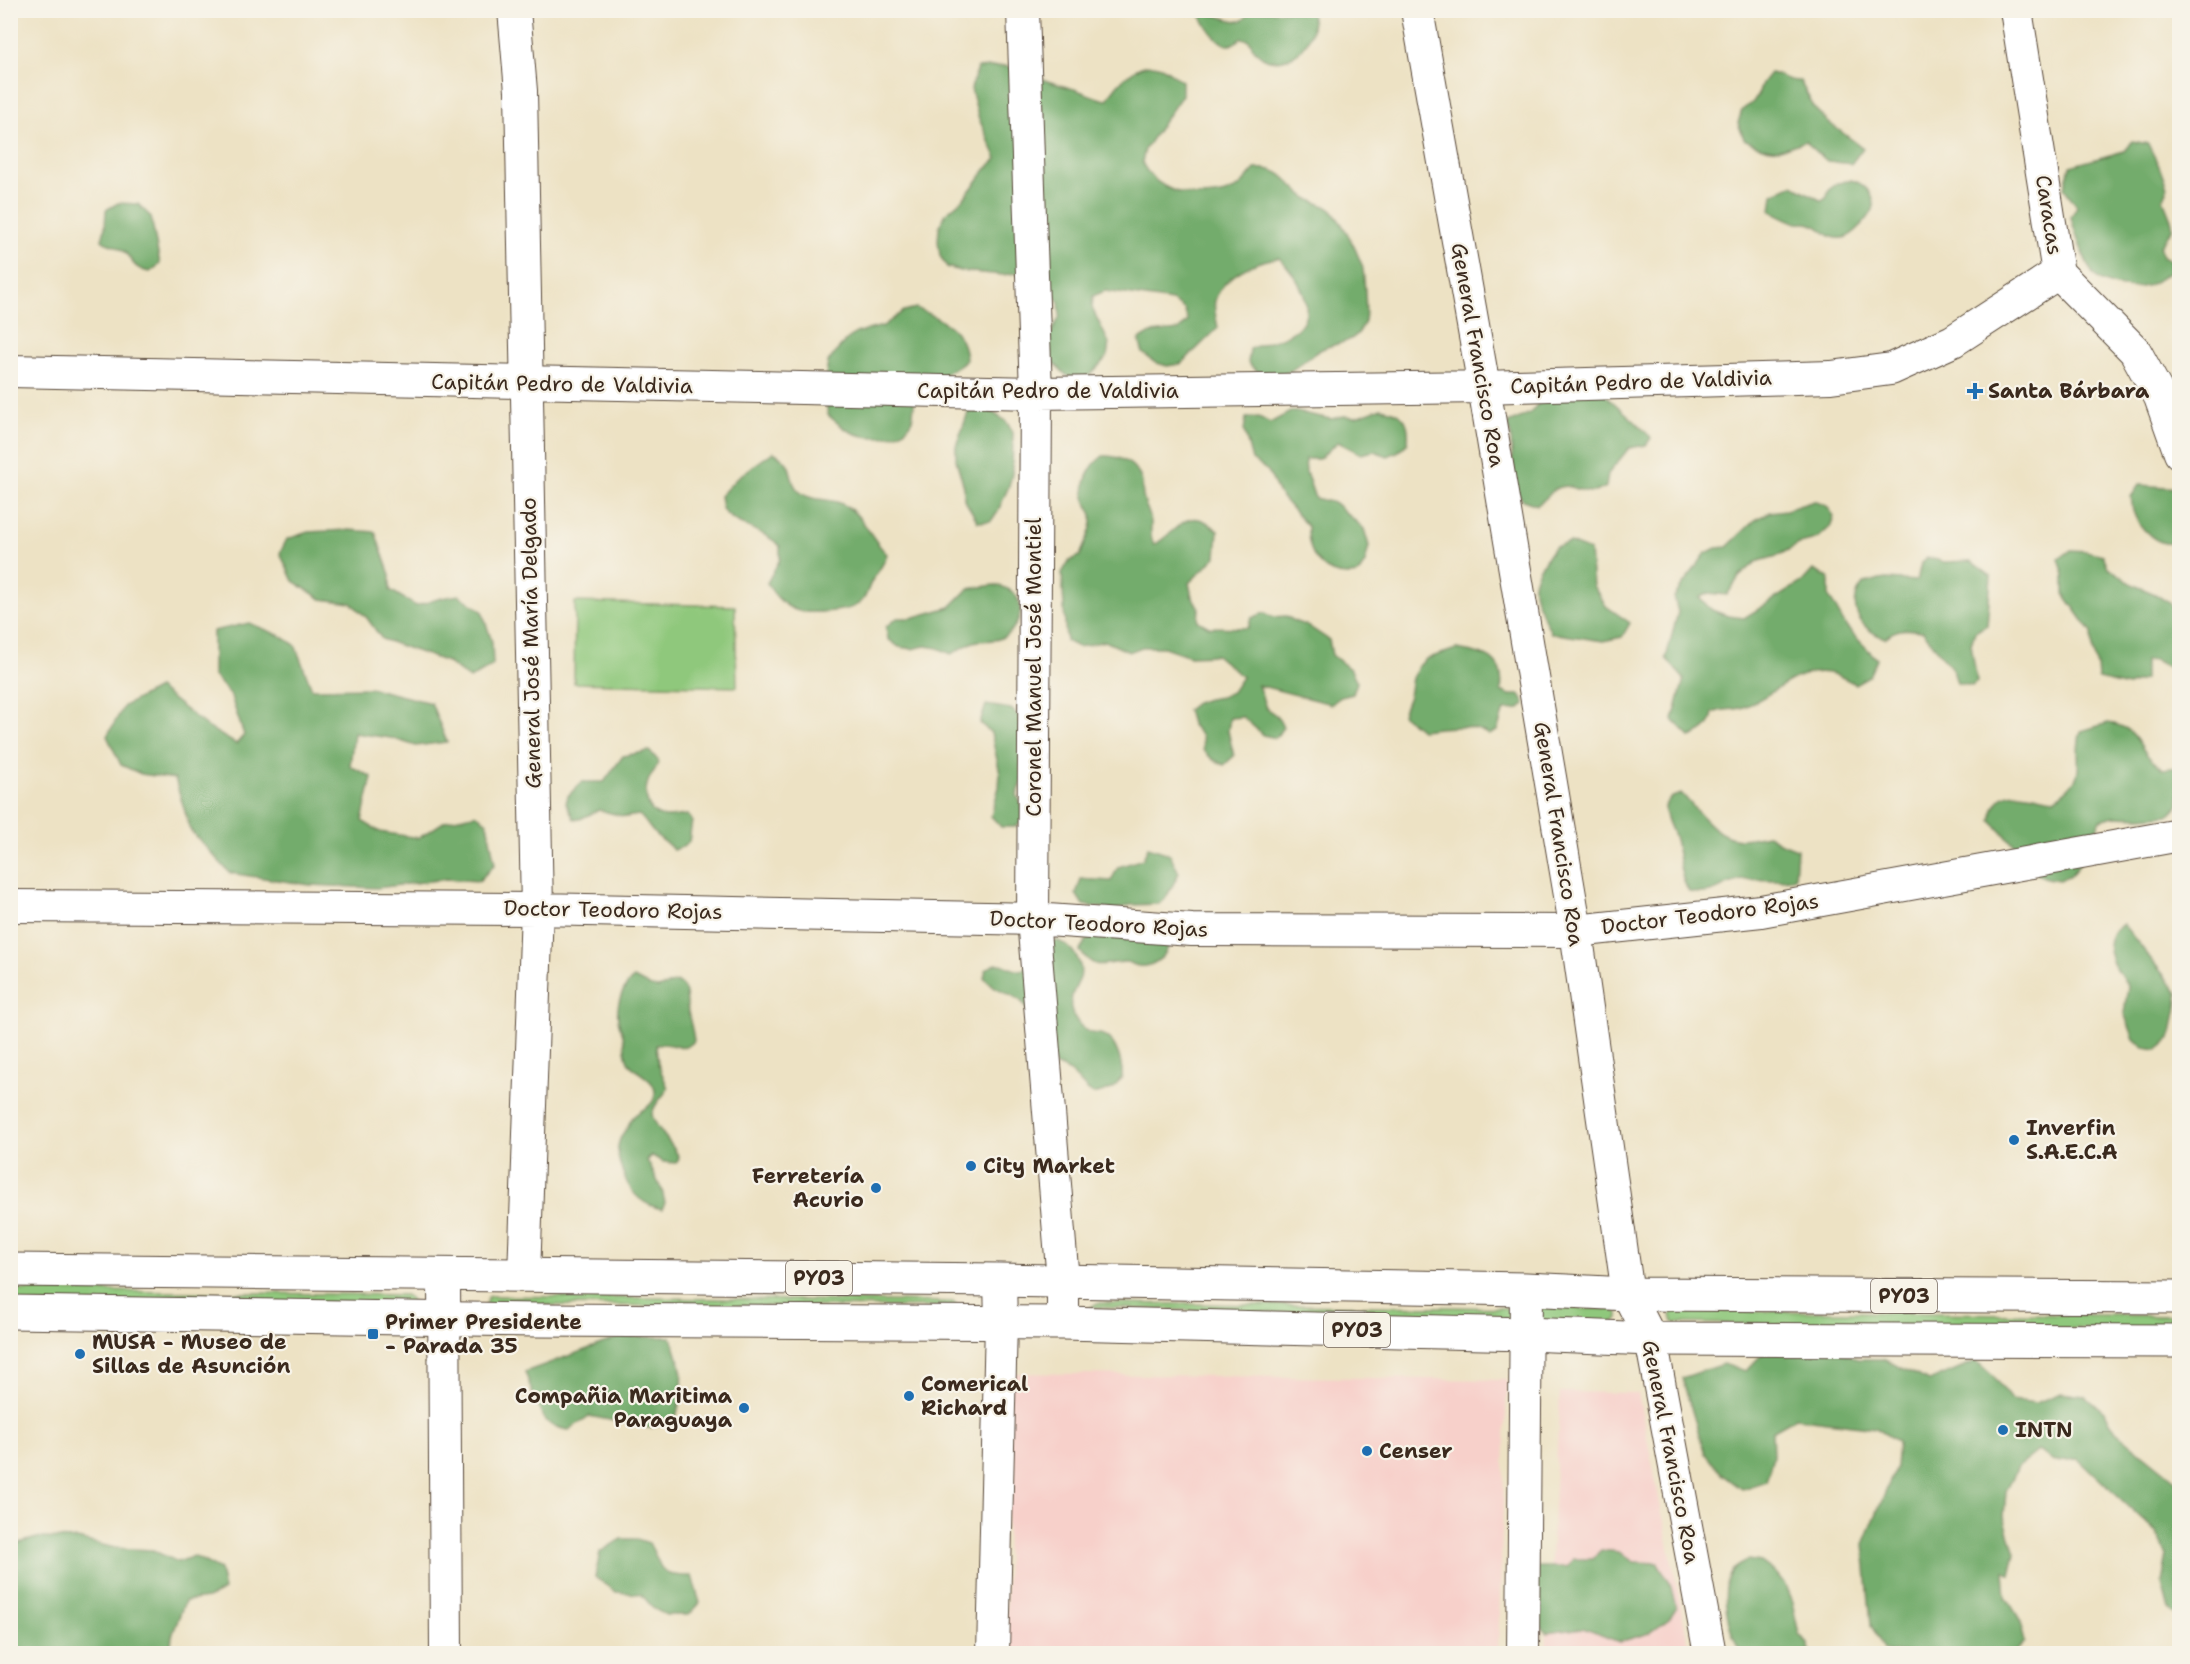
<svg xmlns="http://www.w3.org/2000/svg" width="2190" height="1664" viewBox="0 0 2190 1664" font-family="'Shantell Sans',sans-serif">
<rect width="100%" height="100%" fill="#f7f3e8"/>
<filter id="ink" filterUnits="userSpaceOnUse"><feTurbulence type="fractalNoise" baseFrequency=".0167" numOctaves="2"/><feDisplacementMap in="SourceGraphic" scale="12" xChannelSelector="R" yChannelSelector="G"/><feConvolveMatrix kernelMatrix="1 2 1 2 8 2 1 2 1" color-interpolation-filters="sRGB"/></filter>
<filter id="wash" filterUnits="userSpaceOnUse"><feTurbulence type="fractalNoise" baseFrequency=".008" numOctaves="4" result="noise"/><feDisplacementMap in="SourceGraphic" scale="24" xChannelSelector="R" yChannelSelector="G"/><feGaussianBlur stdDeviation="1.35" result="paint"/><feColorMatrix in="noise" values="0 0 0 0 0 0 0 0 0 0 0 0 0 0 0 0 0 1.4 0 .05"/><feComposite in="paint" operator="in"/></filter>
<g filter="url(#wash)">
<rect width="100%" height="100%" fill="#ede2c4"/>
<path fill="#f7d0ca" d="M 1008,1373 L 1507,1380 L 1498,1653 L 1006,1654 Z
M 1560,1392 L 1638,1393 L 1690,1653 L 1546,1654 Z"/>
<path fill="#8fc87c" stroke="#65794d" stroke-width="1.5" d="M 575,602 L 735,606 L 737,687 L 574,683 Z
M 11,1290 L 406,1295 L 412,1301 L 412,1303 L 11,1304 Z
M 491,1296 L 953,1302 L 958,1307 L 485,1305 L 488,1297 Z
M 1097,1303 L 1613,1309 L 1618,1313 L 1618,1318 L 1613,1323 L 1091,1307 Z
M 1675,1310 L 2179,1316 L 2180,1330 L 1676,1323 L 1673,1322 L 1671,1315 Z"/>
<path fill="#73ac6c" stroke="#576b45" stroke-width="1.5" d="M 1198,11 C 1208,10 1236,26 1244,19 C 1247,17 1248,13 1250,11 L 1310,11 C 1325,48 1268,85 1249,40 L 1242,38 C 1239,40 1234,44 1230,45 C 1218,47 1202,20 1198,11 Z
M 1006,66 C 1027,74 1048,82 1070,88 C 1083,91 1094,98 1107,100 C 1116,84 1139,58 1161,67 C 1168,70 1175,77 1182,81 L 1182,95 L 1145,149 L 1142,162 C 1155,194 1205,204 1235,189 C 1243,185 1249,175 1255,169 C 1287,167 1286,186 1309,199 C 1317,204 1326,204 1333,212 C 1345,227 1355,247 1362,265 C 1364,271 1367,313 1365,320 C 1365,323 1361,329 1359,332 C 1350,344 1335,343 1322,349 C 1295,363 1278,395 1248,363 L 1250,349 C 1265,342 1286,339 1298,328 C 1319,308 1295,273 1279,258 C 1256,260 1222,276 1215,301 C 1213,308 1217,321 1218,328 L 1181,364 L 1167,366 L 1154,362 L 1143,353 L 1139,340 L 1151,333 L 1179,330 L 1188,321 L 1184,309 L 1172,301 L 1105,291 L 1093,296 L 1092,308 L 1109,343 L 1107,357 L 1090,375 L 1078,380 L 1066,375 L 1045,354 L 1047,341 L 1060,316 L 1059,302 L 1051,292 L 1016,273 L 1003,275 L 960,271 L 947,267 L 940,256 L 938,241 L 939,228 L 945,214 L 964,198 L 988,167 L 997,159 L 979,119 L 971,89 L 977,68 Z
M 1770,73 C 1782,75 1788,82 1800,81 L 1815,109 L 1828,122 L 1863,148 L 1851,164 L 1827,161 L 1805,141 C 1776,152 1772,153 1744,139 L 1738,123 L 1742,110 L 1753,102 L 1759,93 L 1762,83 Z
M 2132,141 L 2148,144 L 2159,166 L 2167,188 L 2163,199 L 2172,222 L 2172,230 L 2159,246 L 2163,256 L 2171,261 L 2170,272 C 2163,276 2154,284 2146,286 C 2131,290 2104,287 2093,274 C 2086,264 2074,230 2071,217 L 2077,206 L 2064,188 L 2070,166 L 2124,151 Z
M 1851,180 C 1862,182 1875,194 1874,206 C 1873,215 1853,237 1843,238 C 1826,240 1824,227 1811,224 C 1806,222 1801,224 1797,223 C 1788,220 1779,215 1771,211 L 1773,194 L 1793,185 L 1822,201 L 1827,197 C 1829,184 1839,183 1851,180 Z
M 118,203 L 138,204 L 151,217 L 160,264 L 150,272 C 129,269 133,255 119,248 C 113,244 107,245 102,240 L 105,227 L 106,210 Z
M 916,308 C 941,319 965,329 966,360 C 950,374 930,377 917,395 C 912,402 915,414 911,422 C 903,441 866,439 851,432 C 843,428 835,421 828,415 L 824,389 L 828,362 L 845,341 L 856,333 L 883,326 L 904,311 Z
M 1599,389 C 1616,406 1636,420 1651,438 L 1646,445 L 1629,448 L 1608,474 L 1606,487 C 1602,489 1597,492 1593,492 C 1579,493 1568,481 1555,489 C 1549,494 1544,501 1537,505 L 1523,500 L 1514,489 L 1511,436 L 1508,423 C 1527,415 1537,413 1544,392 Z
M 984,407 L 1006,421 L 1013,433 L 1012,474 L 1009,486 L 998,511 L 991,521 L 978,522 L 964,499 L 964,487 L 956,460 L 956,446 L 969,410 Z
M 1381,408 C 1404,412 1410,420 1408,443 L 1399,451 L 1388,456 L 1374,451 L 1361,454 L 1338,442 L 1319,459 L 1305,459 L 1306,472 L 1315,498 L 1335,503 L 1364,529 L 1369,546 L 1365,563 L 1358,574 C 1326,580 1307,558 1308,527 L 1279,494 L 1268,471 L 1252,460 L 1244,430 L 1246,418 L 1259,417 L 1270,423 L 1292,411 L 1331,419 L 1344,416 L 1356,417 Z
M 773,452 C 799,465 785,479 800,492 C 813,503 831,497 844,505 C 863,515 872,540 887,554 C 884,565 879,570 873,579 C 868,586 868,596 860,603 C 852,609 843,610 834,611 C 801,615 785,613 767,583 L 780,559 L 780,546 C 765,530 734,526 723,510 C 721,507 721,500 720,496 L 738,477 Z
M 1103,456 C 1120,455 1137,464 1142,482 C 1143,486 1142,491 1143,496 C 1144,505 1151,514 1151,523 C 1151,532 1150,536 1154,545 C 1179,531 1188,502 1218,531 L 1216,557 L 1189,583 L 1192,597 L 1199,608 L 1198,621 L 1209,627 L 1248,628 L 1251,618 L 1264,613 L 1273,617 L 1286,616 L 1296,622 L 1308,626 L 1329,640 L 1332,655 L 1351,670 L 1357,682 L 1353,694 L 1341,697 L 1331,704 L 1258,685 L 1266,708 L 1277,716 L 1283,727 L 1276,738 L 1263,735 L 1243,717 L 1230,718 L 1228,731 L 1234,756 L 1224,765 L 1212,759 L 1203,750 L 1202,736 L 1191,724 L 1187,710 L 1196,703 L 1208,699 L 1221,697 L 1232,692 L 1242,677 L 1216,655 L 1190,656 L 1164,647 L 1142,647 L 1129,652 L 1105,641 L 1078,647 L 1066,641 L 1062,573 L 1069,561 L 1080,556 C 1084,544 1094,528 1092,515 C 1091,511 1087,507 1086,502 C 1081,484 1088,467 1103,456 Z
M 2139,485 L 2179,488 L 2179,540 C 2161,552 2138,528 2133,511 C 2132,507 2132,501 2131,497 Z
M 1814,501 L 1827,506 L 1834,516 L 1830,527 L 1818,538 L 1801,543 L 1777,556 L 1756,562 L 1739,577 L 1727,595 L 1708,593 L 1699,598 L 1712,610 L 1728,616 L 1744,618 L 1802,582 L 1813,570 L 1829,578 L 1829,596 L 1847,628 L 1877,659 L 1869,676 L 1855,684 C 1848,680 1841,676 1833,674 C 1799,664 1774,696 1744,707 C 1734,711 1723,708 1713,713 C 1711,727 1703,732 1690,737 L 1673,720 L 1684,679 L 1666,658 L 1678,612 L 1674,597 L 1706,553 L 1716,548 L 1727,547 L 1755,520 L 1770,512 L 1786,510 Z
M 348,530 L 375,532 L 390,575 L 390,590 L 416,606 L 441,598 L 459,595 L 482,611 L 492,642 L 493,665 L 470,679 L 447,662 L 382,639 L 367,618 L 351,603 L 321,599 L 293,581 L 280,553 L 287,539 L 308,532 Z
M 1570,543 L 1590,551 L 1593,586 L 1606,606 L 1630,623 L 1622,637 L 1603,641 L 1551,633 C 1531,588 1524,589 1554,547 Z
M 2071,550 L 2086,551 L 2103,555 L 2108,567 L 2134,585 L 2155,594 L 2169,603 L 2179,618 L 2179,673 L 2155,660 L 2144,661 L 2144,679 L 2128,686 L 2098,679 L 2097,666 L 2093,652 L 2092,633 L 2064,594 L 2064,575 L 2059,559 Z
M 1927,557 L 1944,562 L 1971,561 L 1991,576 L 1987,625 L 1975,632 L 1971,644 L 1977,682 L 1972,686 L 1957,683 L 1953,670 L 1923,631 C 1907,629 1897,627 1885,638 C 1860,630 1845,605 1864,583 L 1886,579 L 1917,581 L 1921,563 Z
M 994,585 C 1005,587 1015,590 1019,602 C 1024,616 1013,634 999,639 C 990,642 979,639 971,643 C 964,646 959,651 951,654 L 938,648 L 925,646 L 912,649 L 899,647 L 888,639 L 886,627 L 897,618 L 911,618 L 950,607 L 968,589 Z
M 249,623 L 281,636 L 295,645 L 312,689 L 371,688 L 431,703 L 447,742 L 416,746 L 391,738 L 354,733 L 350,766 L 372,777 L 362,821 L 380,832 L 419,838 L 445,821 L 477,814 L 487,823 L 495,864 L 479,881 L 445,879 L 377,888 L 310,885 L 230,873 L 191,831 L 175,779 L 141,774 L 121,765 L 107,736 L 124,706 L 158,688 L 209,728 L 236,744 L 244,735 L 230,694 L 213,675 L 213,631 Z
M 1456,649 C 1483,654 1506,656 1501,691 L 1510,695 L 1520,695 L 1525,704 L 1520,709 L 1504,710 L 1497,731 L 1489,735 C 1470,722 1443,728 1421,730 L 1402,714 L 1409,696 L 1412,678 L 1418,667 L 1426,659 Z
M 986,705 L 1011,709 L 1021,718 L 1027,771 L 1017,795 L 1022,806 L 1024,819 L 1015,827 L 1001,827 L 991,816 L 999,787 L 1000,773 L 991,733 L 980,723 Z
M 2108,723 C 2130,726 2134,734 2145,752 C 2149,759 2157,764 2163,769 L 2179,767 L 2179,805 L 2169,815 L 2141,817 L 2114,816 L 2101,820 L 2078,866 L 2071,875 L 2059,880 L 2046,878 L 2033,872 L 2019,849 L 1991,821 C 1997,780 2026,795 2054,799 C 2093,774 2071,764 2081,731 Z
M 649,751 L 658,760 C 658,768 654,770 650,777 C 642,793 646,817 668,817 C 675,817 681,815 688,815 L 692,821 L 689,842 L 685,846 L 673,850 C 668,843 663,841 657,836 C 651,831 646,821 639,815 L 626,817 L 599,810 L 580,819 L 574,819 L 566,803 L 568,796 L 582,782 L 604,782 L 623,756 Z
M 1682,794 C 1698,811 1715,838 1740,839 C 1749,839 1759,836 1768,835 L 1779,842 L 1797,849 L 1795,878 C 1776,883 1757,877 1738,881 C 1715,887 1717,896 1689,892 C 1678,873 1680,856 1674,836 C 1671,827 1665,818 1665,808 C 1666,798 1674,796 1682,794 Z
M 1148,847 L 1170,854 L 1179,873 C 1172,885 1170,895 1159,904 L 1130,905 L 1116,910 L 1083,905 L 1076,894 L 1081,879 L 1111,881 L 1118,867 L 1143,859 Z
M 2123,924 L 2178,993 C 2178,1002 2177,1008 2175,1017 C 2171,1036 2175,1037 2157,1050 L 2144,1048 L 2134,1039 L 2124,1013 L 2128,986 C 2118,972 2102,953 2112,934 C 2114,930 2120,927 2123,924 Z
M 1167,933 C 1167,937 1169,943 1168,947 C 1165,958 1151,968 1139,966 C 1134,966 1131,962 1126,962 C 1103,962 1097,973 1080,951 L 1086,940 L 1106,934 Z
M 1058,941 C 1071,945 1084,962 1080,978 C 1076,988 1069,996 1071,1008 C 1073,1018 1082,1030 1091,1033 C 1096,1034 1101,1033 1105,1036 C 1117,1042 1123,1065 1122,1077 L 1114,1088 C 1109,1090 1101,1094 1095,1094 C 1084,1093 1075,1068 1055,1066 L 1023,1003 C 1013,992 993,991 984,977 L 986,970 C 1003,956 1005,970 1022,971 L 1050,942 Z
M 634,978 L 651,987 L 658,988 L 677,982 C 690,990 685,999 688,1012 C 690,1022 693,1030 694,1041 C 682,1055 670,1040 656,1045 L 658,1064 L 668,1088 C 663,1098 654,1102 652,1115 C 657,1132 673,1142 679,1158 L 676,1163 L 663,1162 L 651,1155 L 647,1160 L 662,1190 L 665,1203 L 662,1209 C 643,1205 632,1195 625,1178 C 617,1159 613,1144 627,1128 C 629,1124 631,1119 634,1116 C 642,1109 655,1106 655,1093 C 655,1078 636,1074 629,1063 C 624,1055 625,1044 623,1036 C 622,1030 618,1024 618,1018 C 616,1005 623,985 634,978 Z
M 620,1337 L 671,1337 C 685,1375 686,1382 675,1421 L 650,1428 L 589,1416 L 569,1430 C 563,1429 555,1427 550,1424 C 540,1418 530,1385 525,1372 Z
M 1834,1348 L 1857,1359 L 1883,1359 L 1929,1381 L 1976,1361 L 1996,1379 L 2011,1400 L 2036,1403 L 2061,1393 L 2085,1396 L 2104,1412 L 2117,1433 L 2179,1483 L 2179,1619 L 2169,1610 L 2162,1583 L 2167,1556 L 2156,1532 L 2078,1459 L 2055,1461 L 2038,1451 L 2018,1467 L 2006,1491 L 2004,1517 L 2015,1553 L 2010,1575 L 2004,1571 L 2006,1597 L 2019,1618 L 2025,1642 L 2014,1653 L 1890,1653 L 1884,1650 L 1871,1625 L 1864,1544 L 1896,1467 L 1898,1442 L 1876,1428 L 1795,1418 L 1772,1431 L 1773,1456 L 1766,1481 L 1742,1489 L 1722,1474 L 1705,1454 L 1682,1378 L 1723,1364 L 1746,1371 L 1763,1353 Z
M 37,1538 L 77,1539 L 115,1548 L 152,1550 L 178,1562 L 194,1556 L 220,1570 L 224,1590 L 208,1598 L 185,1601 L 172,1636 L 170,1653 L 11,1653 L 11,1545 Z
M 621,1539 L 637,1539 L 649,1543 C 665,1571 656,1576 692,1576 L 700,1603 L 689,1615 L 666,1615 L 654,1609 L 641,1594 L 616,1592 L 595,1577 L 600,1552 Z
M 1601,1550 L 1619,1552 L 1634,1562 L 1658,1563 L 1670,1583 L 1676,1608 L 1669,1619 L 1650,1633 L 1619,1642 L 1583,1628 L 1547,1633 L 1529,1614 L 1537,1567 L 1567,1567 L 1573,1559 L 1592,1559 Z
M 1748,1560 L 1761,1562 L 1776,1573 L 1784,1583 L 1792,1602 L 1799,1634 L 1808,1644 L 1811,1653 L 1741,1653 C 1729,1634 1718,1592 1732,1571 C 1736,1565 1742,1563 1748,1560 Z"/>
</g>
<g filter="url(#ink)">
<g fill="none" stroke-linecap="round" stroke-linejoin="round">
<defs>
<path id="minor" d="M 514,10 L 521,91 L 537,909 L 524,1275
M 1023,10 L 1036,393 L 1033,919 L 1063,1281 L 1063,1323
M 1417,10 L 1484,387 L 1576,931 L 1628,1294 L 1651,1339 L 1710,1654
M 2016,10 L 2058,273 L 2135,351 L 2160,397 L 2180,453
M 10,371 L 1036,393 L 1484,387 L 1831,377 L 1891,369 L 1953,341 L 2058,273
M 10,906 L 537,909 L 1033,919 L 1192,930 L 1576,931 L 1761,911 L 2180,835
M 444,1276 L 446,1654
M 993,1654 L 1001,1322 L 1000,1280
M 1523,1654 L 1526,1289"/>
<path id="highway" d="M 10,1270 L 1000,1280 L 1526,1289 L 1628,1294 L 2180,1297
M 10,1312 L 538,1320 L 1063,1323 L 1526,1334 L 1651,1339 L 2180,1341"/>
</defs>
<use href="#minor" stroke="#564637" stroke-width="34"/>
<use href="#highway" stroke="#564637" stroke-width="35"/>
<use href="#minor" stroke="#fff" stroke-width="32"/>
<use href="#highway" stroke="#fff" stroke-width="33"/>
</g>
</g>
<g fill="#1f6fb2" stroke="#f7f3e8" stroke-width="2">
<path d="M1972 382h6v6h6v6h-6v6h-6v-6h-6v-6h6z"/>
<circle cx="2014" cy="1140" r="6"/>
<circle cx="971" cy="1166" r="6"/>
<circle cx="876" cy="1188" r="6"/>
<rect x="367" y="1328" width="12" height="12" rx="3"/>
<circle cx="80" cy="1354" r="6"/>
<circle cx="909" cy="1396" r="6"/>
<circle cx="744" cy="1408" r="6"/>
<circle cx="2003" cy="1430" r="6"/>
<circle cx="1367" cy="1451" r="6"/>
</g>
<g text-anchor="middle" dominant-baseline="central" stroke-width="4.5" stroke-linejoin="round" paint-order="stroke">
<g fill="#f7f3e8" stroke="#73665b" stroke-width="1.5">
<rect x="786" y="1261" width="66" height="34" rx="4.5"/>
<rect x="1871" y="1279" width="66" height="34" rx="4.5"/>
<rect x="1324" y="1313" width="66" height="34" rx="4.5"/>
</g>
<g font-size="20" font-weight="bold" fill="#3b2a1e">
<text x="819" y="1278">PY03</text>
<text x="1904" y="1296">PY03</text>
<text x="1357" y="1330">PY03</text>
</g>
<g font-size="21" fill="#3b2a1e" stroke="#f7f3e8">
<text transform="translate(2049 215) rotate(81)">Caracas</text>
<text transform="translate(1478 355) rotate(80)">General Francisco Roa</text>
<text transform="translate(1641 382) rotate(-2)">Capitán Pedro de Valdivia</text>
<text transform="translate(562 384) rotate(1)">Capitán Pedro de Valdivia</text>
<text x="1048" y="391">Capitán Pedro de Valdivia</text>
<text transform="translate(531 643) rotate(-91)">General José María Delgado</text>
<text transform="translate(1034 667) rotate(-90)">Coronel Manuel José Montiel</text>
<text transform="translate(1559 834) rotate(81)">General Francisco Roa</text>
<text transform="translate(613 910) rotate(1)">Doctor Teodoro Rojas</text>
<text transform="translate(1710 914) rotate(-7)">Doctor Teodoro Rojas</text>
<text transform="translate(1099 924) rotate(3)">Doctor Teodoro Rojas</text>
<text transform="translate(1671 1452) rotate(79)">General Francisco Roa</text>
</g>
<g font-size="21" font-weight="bold" fill="#3b2a1e" stroke="#f7f3e8" text-anchor="start">
<text x="1988" y="391">Santa Bárbara</text>
<text x="2026" y="1128">Inverfin<tspan x="2026" dy="24">S.A.E.C.A</tspan></text>
<text x="983" y="1166">City Market</text>
<text x="864" y="1176" text-anchor="end">Ferretería<tspan x="864" dy="24">Acurio</tspan></text>
<text x="385" y="1322">Primer Presidente<tspan x="385" dy="24">- Parada 35</tspan></text>
<text x="92" y="1342">MUSA - Museo de<tspan x="92" dy="24">Sillas de Asunción</tspan></text>
<text x="921" y="1384">Comerical<tspan x="921" dy="24">Richard</tspan></text>
<text x="732" y="1396" text-anchor="end">Compañia Maritima<tspan x="732" dy="24">Paraguaya</tspan></text>
<text x="2015" y="1430">INTN</text>
<text x="1379" y="1451">Censer</text>
</g>
</g>
<rect width="2190" height="1664" fill="none" stroke="#f7f3e8" stroke-width="36"/>
</svg>
